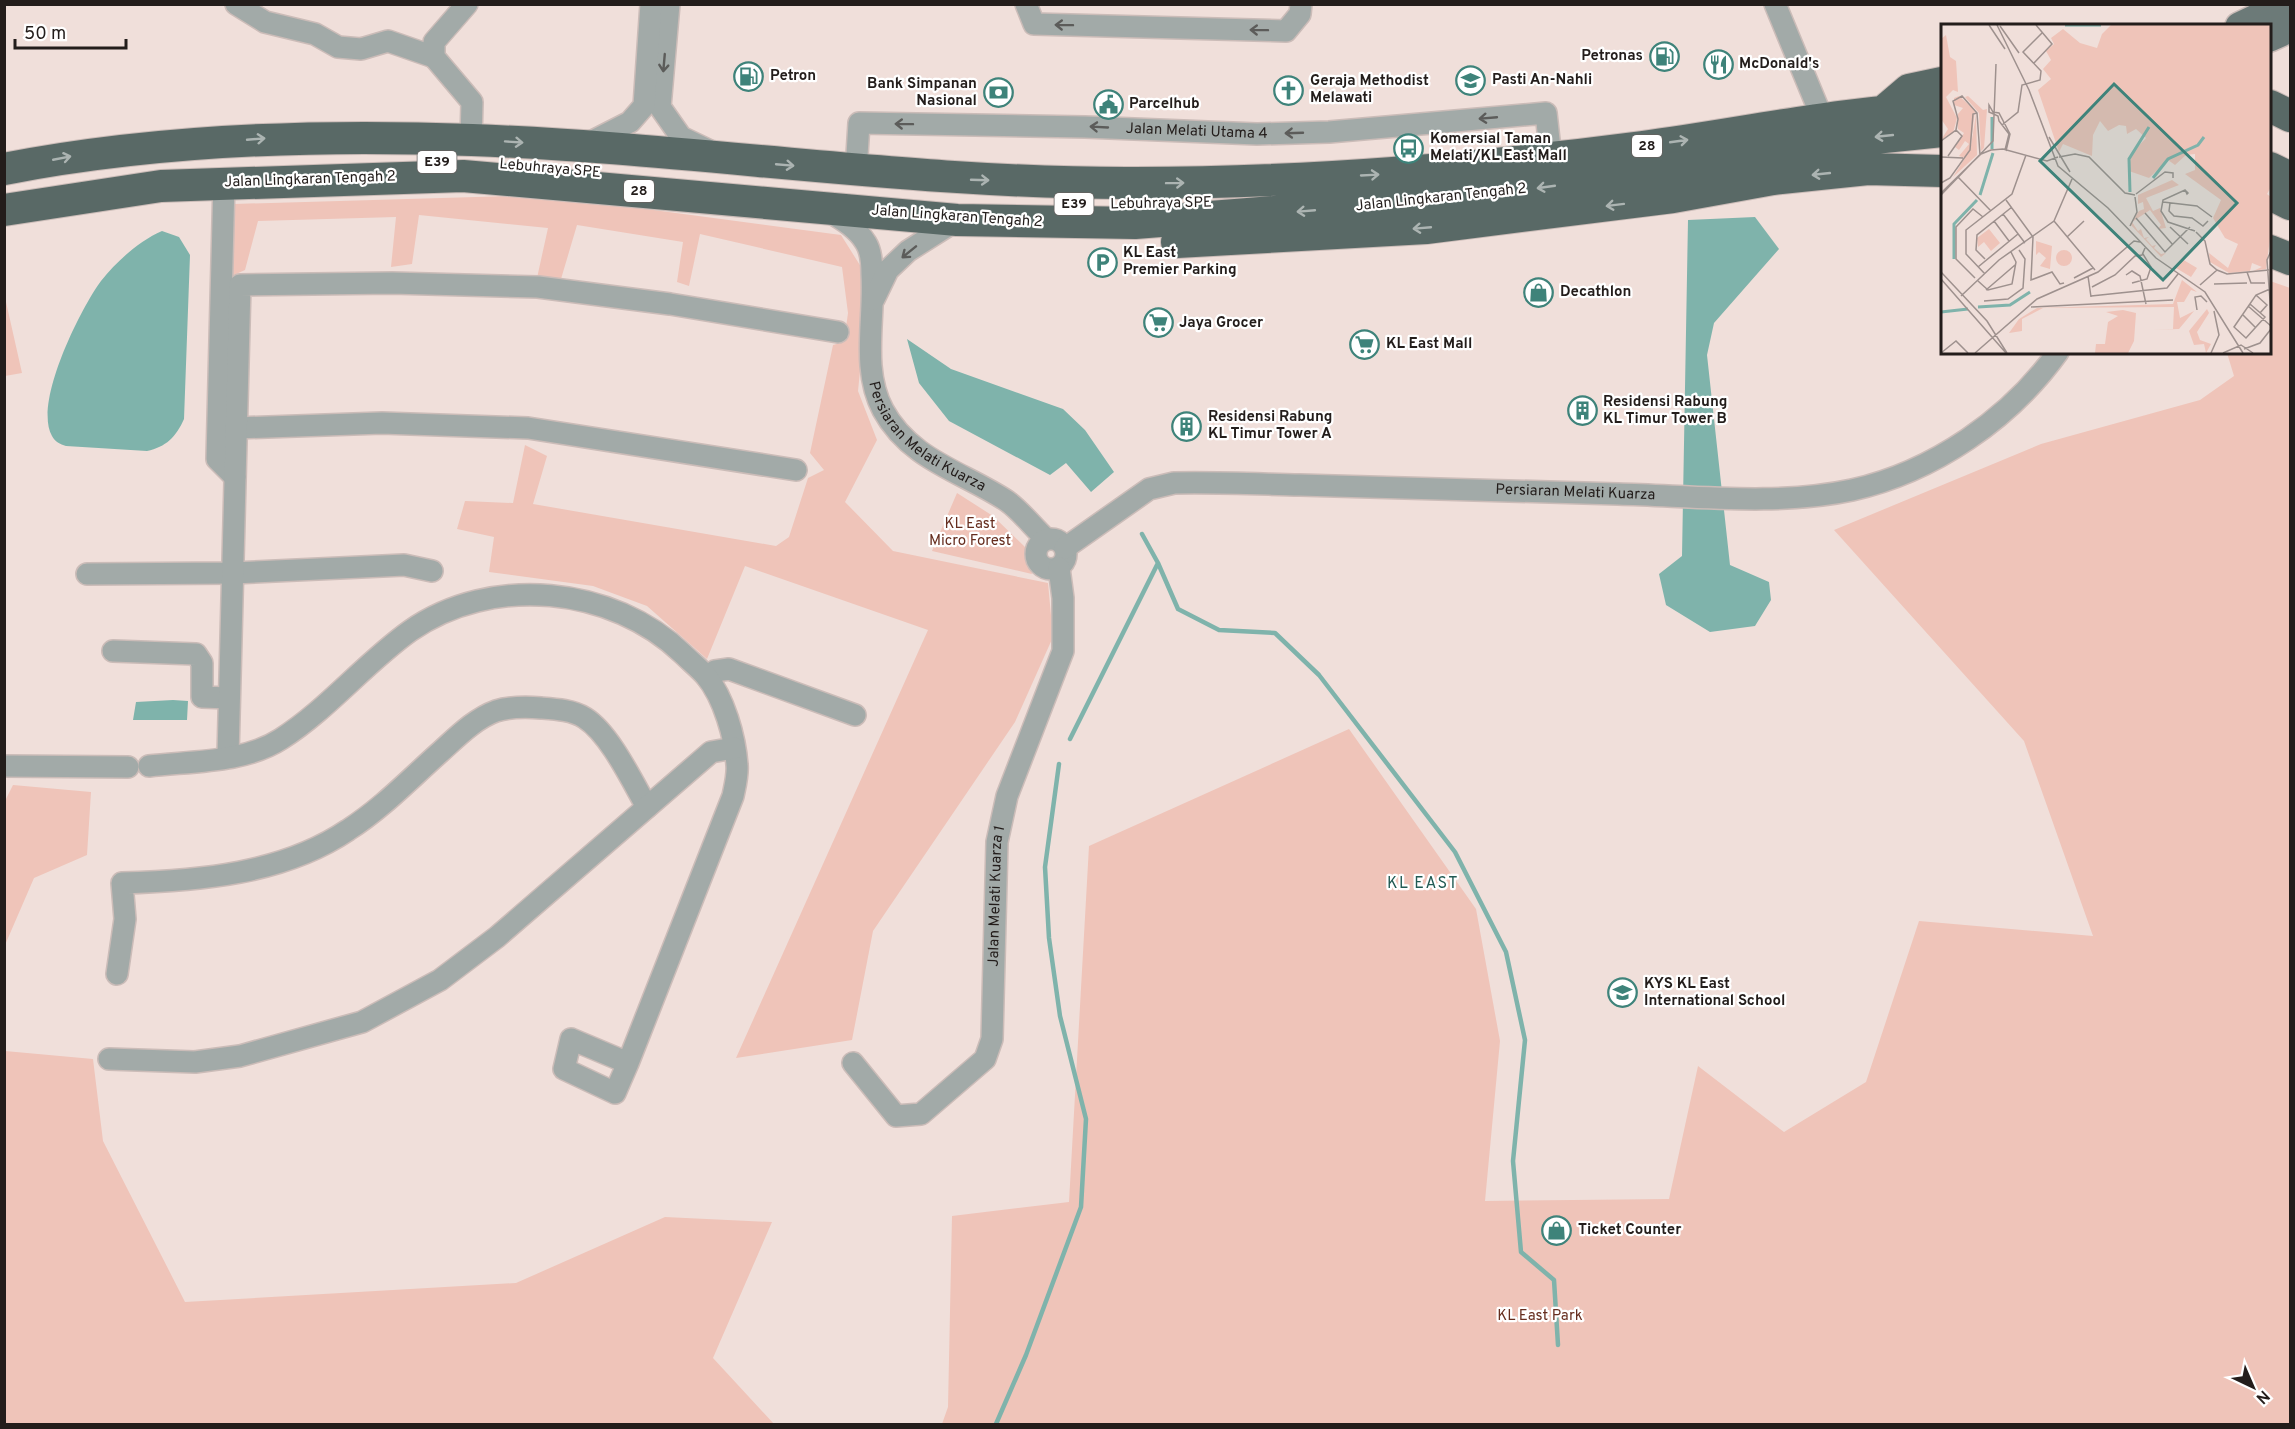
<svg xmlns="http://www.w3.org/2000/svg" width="2295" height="1429" viewBox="0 0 2295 1429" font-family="Overpass,sans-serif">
<rect width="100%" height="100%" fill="#f0dfda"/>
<path fill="#efc4b9" d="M 541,195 L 841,235 L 863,270 L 865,321 L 858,391 L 877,440 L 845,502 L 893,551 L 1048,583 L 1053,637 L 1015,722 L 873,931 L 852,1040 L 736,1058 L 928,630 L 745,566 L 707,659 L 647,606 L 593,586 L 489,572 L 494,537 L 457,529 L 465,501 L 513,503 L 525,445 L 547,456 L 533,504 L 776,546 L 789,537 L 808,478 L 824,470 L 810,453 L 833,345 L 844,342 L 848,313 L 842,267 L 700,234 L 689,286 L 677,282 L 683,242 L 577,225 L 561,279 L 537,278 L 548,228 L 419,215 L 412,264 L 391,267 L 396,217 L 258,221 L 245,270 L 227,278 L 234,204 Z
M 2270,281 L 2290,288 L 2290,1424 L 942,1424 L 948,1407 L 952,1216 L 1069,1202 L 1089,846 L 1349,729 L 1476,909 L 1500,1041 L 1485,1201 L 1669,1199 L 1698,1066 L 1784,1132 L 1866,1082 L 1919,921 L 2093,936 L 2024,741 L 1834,530 L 2041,444 L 2200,400 L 2234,376 L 2227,353 L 2270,352 Z
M 4,293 L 22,373 L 5,376 L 4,376 Z
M 957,493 L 993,516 L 1025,547 L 1032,574 L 932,551 Z
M 13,785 L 91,792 L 87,855 L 34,878 L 5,945 L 5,801 Z
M 5,1051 L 93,1059 L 103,1141 L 185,1302 L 516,1283 L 665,1217 L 772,1222 L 713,1358 L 774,1424 L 5,1424 Z"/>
<path fill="#7fb3ab" d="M 1755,217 L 1779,249 L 1714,323 L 1707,355 L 1730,565 L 1769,582 L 1771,600 L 1755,626 L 1710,632 L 1666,605 L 1659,574 L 1682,556 L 1688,220 Z
M 162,231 L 179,237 L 190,255 L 184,419 C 176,437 166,447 147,451 L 66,446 C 60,444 55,442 52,436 C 33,403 81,308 101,281 C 117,261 139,241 162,231 Z
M 907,339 L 951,369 L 1063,409 L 1085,430 L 1114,472 L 1091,492 L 1066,463 L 1050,475 L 949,421 L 919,383 Z
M 173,700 L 188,701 L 187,720 L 133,720 L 136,702 Z"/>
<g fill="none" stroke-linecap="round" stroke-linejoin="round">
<path stroke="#7fb3ab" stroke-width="4.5" d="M 1142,534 L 1158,563 L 1178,609 L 1219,630 L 1275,633 L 1319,675 L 1455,852 L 1506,952 L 1525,1040 L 1513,1161 L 1521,1252 L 1554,1280 L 1558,1345
M 1070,739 L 1158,563
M 996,1424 L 1026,1355 L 1081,1207 L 1086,1119 L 1060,1016 L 1049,938 L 1045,867 L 1059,764"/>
<defs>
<g id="minor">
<path d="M 236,4 L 265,22 L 315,34 L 338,47 L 361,49 L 388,41 L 434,57"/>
<path d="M 467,4 L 434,42 L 434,57 L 472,102 L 471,140"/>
<path d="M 669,4 L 660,107 L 681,137 L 708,150"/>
<path d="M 1026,4 L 1034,24 L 1286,31 L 1300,14 L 1301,4"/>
<path d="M 1775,4 L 1823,120"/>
<path d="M 585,145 L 630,122 L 644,106 L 651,4"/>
<path id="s1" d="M 856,171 L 859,123 L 1085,127 L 1257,134 L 1329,132 L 1546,113 L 1551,158"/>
<path d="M 224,182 L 217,459 L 235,477"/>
<path id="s2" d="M 828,211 C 843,220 857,228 866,243 C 871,251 872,265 872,274 C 875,319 861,369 883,410 C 910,460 963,472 1007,501 C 1021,511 1033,527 1046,539"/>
<path d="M 874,299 L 888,270 L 908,251 L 957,220"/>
<path d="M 236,428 L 382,423 L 528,428 L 796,470"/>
<circle cx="1051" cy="554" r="15"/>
<path id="s3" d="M 1065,548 L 1149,489 L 1174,483 C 1216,482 1258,484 1300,485 C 1406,487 1512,490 1618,494 C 1695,496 1777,506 1852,490 C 1933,472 2010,419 2058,352"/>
<path d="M 87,574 L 233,573 L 404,565 L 432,571"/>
<path d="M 113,651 L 196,654 L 202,663 L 202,697 L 229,698"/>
<path d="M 707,677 L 715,671 L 729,669 L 855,715"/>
<path d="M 228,756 L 240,285 L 392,283 L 538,287 L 670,304 L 838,332"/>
<path d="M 4,766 L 128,767"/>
<path d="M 149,766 C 192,761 244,763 281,739 C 327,710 365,663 410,631 C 491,574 613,586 683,654 C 690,661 699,668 706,676 C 724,698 735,737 737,765 C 738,775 735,786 733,796 L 628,1063 L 615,1093 L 564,1069 L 571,1039 L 628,1063"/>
<path d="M 117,974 L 125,919 L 122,883 C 198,881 283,874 348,830 C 381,809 409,780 438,754 C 456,738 474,719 496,711 C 509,707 528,707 541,708 C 555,709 573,710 585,718 C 610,734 632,781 647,807"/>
<path d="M 109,1059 L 195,1062 L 240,1056 L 362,1022 L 440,980 L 497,937 L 711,752 L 734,748"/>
<path id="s4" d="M 853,1063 L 896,1116 L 921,1114 L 985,1059 L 992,1039 L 997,842 L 1007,796 L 1063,651 L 1063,598 L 1059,568"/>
</g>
<path id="major" d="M 2239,26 L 2285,4
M 2270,38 L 2290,29"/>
<path id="highway" d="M 2270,106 L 2290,116
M 1882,113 L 1909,90 L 1942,83
M 2270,168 L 2290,178
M 4,169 C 158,139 316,134 472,140 C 693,148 913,184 1135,183 C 1305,183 1473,169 1642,147 C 1742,134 1842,111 1942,108
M 2270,194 L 2290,204
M 4,210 L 161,186 L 463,176 L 957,220 L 1135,223 L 1489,195 L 1654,172 L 1826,143 L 1942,131
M 1177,242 L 1426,228 L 1673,197 L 1773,179 L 1868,169 L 1942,171
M 2270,251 L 2290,259"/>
</defs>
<use href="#minor" stroke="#cbbcb8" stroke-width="24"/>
<use href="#major" stroke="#cbbcb8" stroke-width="30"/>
<use href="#highway" stroke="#cbbcb8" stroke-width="34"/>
<use href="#minor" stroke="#a2aaa8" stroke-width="21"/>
<use href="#major" stroke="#6c7a78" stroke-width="27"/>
<use href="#highway" stroke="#596966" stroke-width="32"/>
</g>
<defs><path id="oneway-shaft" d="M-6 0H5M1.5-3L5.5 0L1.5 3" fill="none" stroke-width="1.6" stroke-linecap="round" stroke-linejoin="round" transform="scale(1.5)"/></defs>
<g stroke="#5c5c5a">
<use href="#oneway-shaft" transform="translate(1064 25) rotate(-179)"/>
<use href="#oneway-shaft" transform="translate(1259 30) rotate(-179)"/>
<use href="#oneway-shaft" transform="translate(664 63) rotate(95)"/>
<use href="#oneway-shaft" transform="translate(1488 118) rotate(175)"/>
<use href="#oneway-shaft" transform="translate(904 124) rotate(-179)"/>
<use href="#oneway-shaft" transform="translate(1099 127) rotate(-177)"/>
<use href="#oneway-shaft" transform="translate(1294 133) rotate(178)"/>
<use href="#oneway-shaft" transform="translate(909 252) rotate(141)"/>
</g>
<g stroke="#acb4b2">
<use href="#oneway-shaft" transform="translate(1884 136) rotate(174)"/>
<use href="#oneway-shaft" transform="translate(256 139) rotate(-5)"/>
<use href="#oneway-shaft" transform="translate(1679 141) rotate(-8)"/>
<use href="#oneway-shaft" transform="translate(514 142) rotate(4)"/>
<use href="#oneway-shaft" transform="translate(62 158) rotate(-11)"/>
<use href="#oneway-shaft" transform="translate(785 165) rotate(5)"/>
<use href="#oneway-shaft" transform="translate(1821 174) rotate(174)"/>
<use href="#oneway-shaft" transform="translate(1370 175) rotate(-3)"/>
<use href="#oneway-shaft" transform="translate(980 180) rotate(2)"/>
<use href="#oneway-shaft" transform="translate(1175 183) rotate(-1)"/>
<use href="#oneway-shaft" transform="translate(1546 187) rotate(172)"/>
<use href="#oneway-shaft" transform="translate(1615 205) rotate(173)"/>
<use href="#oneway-shaft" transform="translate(1306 211) rotate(175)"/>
<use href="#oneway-shaft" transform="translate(1422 228) rotate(175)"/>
</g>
<defs>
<symbol id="fuel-ring" viewBox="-11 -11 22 22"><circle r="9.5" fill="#fff" stroke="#3e837a" stroke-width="1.5"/><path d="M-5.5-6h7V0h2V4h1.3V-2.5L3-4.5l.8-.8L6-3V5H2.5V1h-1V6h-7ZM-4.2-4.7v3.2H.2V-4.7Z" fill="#3e837a"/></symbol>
<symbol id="restaurant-ring" viewBox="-11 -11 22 22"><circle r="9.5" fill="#fff" stroke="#3e837a" stroke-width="1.5"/><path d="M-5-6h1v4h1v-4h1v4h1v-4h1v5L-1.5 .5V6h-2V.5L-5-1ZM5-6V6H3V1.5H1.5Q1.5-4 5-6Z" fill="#3e837a"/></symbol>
<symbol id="school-ring" viewBox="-11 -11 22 22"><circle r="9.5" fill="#fff" stroke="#3e837a" stroke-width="1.5"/><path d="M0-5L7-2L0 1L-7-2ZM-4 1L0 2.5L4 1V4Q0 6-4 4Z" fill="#3e837a"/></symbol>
<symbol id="church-ring" viewBox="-11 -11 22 22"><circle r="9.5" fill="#fff" stroke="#3e837a" stroke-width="1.5"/><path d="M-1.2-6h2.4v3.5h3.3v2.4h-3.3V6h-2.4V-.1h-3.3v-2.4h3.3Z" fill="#3e837a"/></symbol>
<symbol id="bank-ring" viewBox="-11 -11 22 22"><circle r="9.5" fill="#fff" stroke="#3e837a" stroke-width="1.5"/><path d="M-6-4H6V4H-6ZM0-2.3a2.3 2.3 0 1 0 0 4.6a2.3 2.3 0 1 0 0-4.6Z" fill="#3e837a"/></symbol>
<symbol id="civic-ring" viewBox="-11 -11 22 22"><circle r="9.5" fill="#fff" stroke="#3e837a" stroke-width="1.5"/><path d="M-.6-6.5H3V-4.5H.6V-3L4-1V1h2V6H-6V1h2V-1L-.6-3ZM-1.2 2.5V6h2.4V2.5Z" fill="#3e837a"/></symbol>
<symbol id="bus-ring" viewBox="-11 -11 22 22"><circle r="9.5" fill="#fff" stroke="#3e837a" stroke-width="1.5"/><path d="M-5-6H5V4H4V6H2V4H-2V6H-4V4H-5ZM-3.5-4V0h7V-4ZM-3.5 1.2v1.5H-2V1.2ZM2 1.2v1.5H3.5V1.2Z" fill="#3e837a"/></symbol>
<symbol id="parking-ring" viewBox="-11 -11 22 22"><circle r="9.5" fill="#fff" stroke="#3e837a" stroke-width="1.5"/><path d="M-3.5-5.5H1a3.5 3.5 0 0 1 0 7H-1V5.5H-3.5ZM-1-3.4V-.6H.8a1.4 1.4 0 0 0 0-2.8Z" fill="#3e837a"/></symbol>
<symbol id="shop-ring" viewBox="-11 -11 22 22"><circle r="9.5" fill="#fff" stroke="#3e837a" stroke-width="1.5"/><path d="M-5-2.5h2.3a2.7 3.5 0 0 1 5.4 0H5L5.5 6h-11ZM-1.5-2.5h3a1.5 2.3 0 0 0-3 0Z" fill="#3e837a"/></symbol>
<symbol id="supermarket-ring" viewBox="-11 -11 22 22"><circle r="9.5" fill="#fff" stroke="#3e837a" stroke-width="1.5"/><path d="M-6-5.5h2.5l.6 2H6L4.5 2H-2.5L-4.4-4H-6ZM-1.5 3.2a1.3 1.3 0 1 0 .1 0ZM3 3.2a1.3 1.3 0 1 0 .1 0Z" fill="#3e837a"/></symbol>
<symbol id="building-ring" viewBox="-11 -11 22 22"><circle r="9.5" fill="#fff" stroke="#3e837a" stroke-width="1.5"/><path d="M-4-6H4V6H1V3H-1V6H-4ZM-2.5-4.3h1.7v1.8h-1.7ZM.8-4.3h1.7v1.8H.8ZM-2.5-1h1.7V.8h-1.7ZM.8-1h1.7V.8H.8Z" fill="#3e837a"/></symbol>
</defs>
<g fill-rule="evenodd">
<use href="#fuel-ring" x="1648" y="40" width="33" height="33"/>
<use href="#restaurant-ring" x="1702" y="48" width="33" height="33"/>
<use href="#fuel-ring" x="732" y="60" width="33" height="33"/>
<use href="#school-ring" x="1454" y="64" width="33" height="33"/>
<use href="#church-ring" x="1272" y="74" width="33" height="33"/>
<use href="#bank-ring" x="982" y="76" width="33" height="33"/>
<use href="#civic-ring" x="1092" y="88" width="33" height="33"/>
<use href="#bus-ring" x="1392" y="132" width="33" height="33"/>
<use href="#parking-ring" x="1086" y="246" width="33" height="33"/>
<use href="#shop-ring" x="1522" y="276" width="33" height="33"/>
<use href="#supermarket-ring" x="1142" y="306" width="33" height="33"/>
<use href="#supermarket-ring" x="1348" y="328" width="33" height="33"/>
<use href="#building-ring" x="1566" y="394" width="33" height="33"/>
<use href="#building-ring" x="1170" y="410" width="33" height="33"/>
<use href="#school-ring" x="1606" y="976" width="33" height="33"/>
<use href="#shop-ring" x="1540" y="1214" width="33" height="33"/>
</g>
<g text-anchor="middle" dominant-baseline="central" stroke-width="4.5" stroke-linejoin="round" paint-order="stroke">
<g fill="#fff" stroke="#65615f" stroke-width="1.5">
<rect x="1632" y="135" width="30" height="22" rx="4.5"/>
<rect x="417.5" y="151" width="39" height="22" rx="4.5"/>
<rect x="624" y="180" width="30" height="22" rx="4.5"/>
<rect x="1054.5" y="193" width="39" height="22" rx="4.5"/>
</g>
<g font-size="14" font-weight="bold" fill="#231d1b">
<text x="1647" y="146">28</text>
<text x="437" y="162">E39</text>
<text x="639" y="191">28</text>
<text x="1074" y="204">E39</text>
</g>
<g font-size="15" font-weight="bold" fill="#231d1b" stroke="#fff" text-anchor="start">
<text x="1643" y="56" text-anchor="end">Petronas</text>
<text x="1739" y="64">McDonald's</text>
<text x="770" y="76">Petron</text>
<text x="1492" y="80">Pasti An-Nahli</text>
<text x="1310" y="81">Geraja Methodist<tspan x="1310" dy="17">Melawati</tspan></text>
<text x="977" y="84" text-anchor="end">Bank Simpanan<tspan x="977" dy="17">Nasional</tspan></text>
<text x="1129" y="104">Parcelhub</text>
<text x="1430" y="139">Komersial Taman<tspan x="1430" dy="17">Melati/KL East Mall</tspan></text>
<text x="1123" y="253">KL East<tspan x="1123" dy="17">Premier Parking</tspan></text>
<text x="1560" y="292">Decathlon</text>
<text x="1179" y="323">Jaya Grocer</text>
<text x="1386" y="344">KL East Mall</text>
<text x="1603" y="402">Residensi Rabung<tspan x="1603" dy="17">KL Timur Tower B</tspan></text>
<text x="1208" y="417">Residensi Rabung<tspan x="1208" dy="17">KL Timur Tower A</tspan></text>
<text x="1644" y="984">KYS KL East<tspan x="1644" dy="17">International School</tspan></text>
<text x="1578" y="1230">Ticket Counter</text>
</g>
<g font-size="15" fill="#231d1b" stroke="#fff">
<text stroke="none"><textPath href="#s1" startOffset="386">Jalan Melati Utama 4</textPath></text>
<text transform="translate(550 169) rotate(5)">Lebuhraya SPE</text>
<text transform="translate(310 180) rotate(-2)">Jalan Lingkaran Tengah 2</text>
<text transform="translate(1441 198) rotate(-6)">Jalan Lingkaran Tengah 2</text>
<text transform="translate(1161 204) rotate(-1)">Lebuhraya SPE</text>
<text transform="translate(957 217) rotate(4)">Jalan Lingkaran Tengah 2</text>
<text stroke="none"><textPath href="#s2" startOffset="270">Persiaran Melati Kuarza</textPath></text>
<text stroke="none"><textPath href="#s3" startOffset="530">Persiaran Melati Kuarza</textPath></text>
<text stroke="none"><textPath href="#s4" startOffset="342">Jalan Melati Kuarza 1</textPath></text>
</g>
<g font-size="15" fill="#662d1e" stroke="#fff">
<text x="970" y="524">KL East<tspan x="970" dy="17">Micro Forest</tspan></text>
<text x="1540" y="1316">KL East Park</text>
</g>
<g font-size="16" letter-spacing="1.5" fill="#215a53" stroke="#fff">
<text x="1423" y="884">KL EAST</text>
</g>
</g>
<g transform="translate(1941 24)">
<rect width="330" height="330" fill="#f0dfda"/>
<path d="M 170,1 L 330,1 L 330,163 L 326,170 L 330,173 L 330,207 L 325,245 L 312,247 L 321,243 L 311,239 L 309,247 L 288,249 L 269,238 L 268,229 L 287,244 L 297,220 L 284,214 L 272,194 L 280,176 L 244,150 L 254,146 L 254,130 L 245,131 L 234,141 L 227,136 L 208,154 L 188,147 L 190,130 L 205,114 L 195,105 L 186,110 L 185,102 L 178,101 L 167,107 L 159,97 L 152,111 L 151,132 L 122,120 L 118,128 L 97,66 L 110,55 L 102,45 L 110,36 L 105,27 L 113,20 L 110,14 L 122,5 L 139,19 L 156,24 L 161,10 ZM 5,11 L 9,33 L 15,37 L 17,68 L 12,66 L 5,73 L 16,94 L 12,109 L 0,116 L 7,105 L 0,95 L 0,15 ZM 18,72 L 34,86 L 29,128 L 35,90 L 36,131 L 12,153 L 24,134 L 18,132 L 28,120 L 24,117 L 18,126 L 14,123 L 23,109 L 17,105 L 17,90 L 22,84 L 13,81 L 13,74 ZM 27,72 L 42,86 L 46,85 L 43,124 L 40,127 L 38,89 L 24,73 ZM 231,156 L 238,161 L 205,174 L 212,187 L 219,184 L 225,204 L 217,205 L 220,201 L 209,186 L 191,198 L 197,207 L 200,205 L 203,214 L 208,213 L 205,215 L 211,222 L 215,221 L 213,224 L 220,230 L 225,229 L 220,233 L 189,200 L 198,187 L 203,185 L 202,178 L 197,180 L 197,171 ZM 48,205 L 59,219 L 50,227 L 43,218 L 37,223 L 36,214 ZM 95,217 L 111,222 L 109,245 L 99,242 L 105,234 L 98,228 L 95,231 ZM115 234a8 8 0 1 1 16 0a8 8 0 1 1-16 0ZM 241,235 L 256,244 L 250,253 L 235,244 ZM 241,256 L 256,268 L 250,266 L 243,278 L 236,278 L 239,294 L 253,287 L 238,305 L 212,306 L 232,305 L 233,283 L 102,284 L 81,295 L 81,307 L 68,309 L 78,295 L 96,284 L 232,280 ZM 266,285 L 268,289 L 256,308 L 259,316 L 270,320 L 265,329 L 263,320 L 253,321 L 248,307 ZM 182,286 L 195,289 L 193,317 L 187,329 L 154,329 L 155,320 L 164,320 L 167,298 L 177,292 L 165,288 Z" fill="#efc4b9"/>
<path fill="none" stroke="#7fb3ab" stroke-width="3" d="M 124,1 L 160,1M 51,93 L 51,125M 212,154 L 227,135 L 257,121 L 263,113M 189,168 L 188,135 L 208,103M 39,171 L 52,129M 13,235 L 13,200 L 36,176M 37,283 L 69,281 L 89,268M 0,288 L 27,285"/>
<path fill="none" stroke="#9e918e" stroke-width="1.5" d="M 48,1 L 64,25M 56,1 L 88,66 L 117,142 L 167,184 L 215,234 L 264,268 L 302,329M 59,2 L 78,29M 93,39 L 111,20 L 95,1M 61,101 L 77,88 L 81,61 L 99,56 L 100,47 L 82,28 L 101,9M 108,113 L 129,148M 0,117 L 15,106 L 17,95 L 12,77 L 21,72 L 36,89 L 39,131M 64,126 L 68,110 L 58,97 L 57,92 L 48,88 L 48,81 L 52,88 L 58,89 L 69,110 L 65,127M 7,132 L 21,112 L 15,106M 0,133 L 22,134M 118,133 L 134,130 L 148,133 L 184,169 L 194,171M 17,153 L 50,187M 0,159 L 9,154 L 29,126 L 32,90 L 36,89M 244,166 L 247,169 L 246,170 L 244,166 L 222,176 L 220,187 L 227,198 L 254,207M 0,169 L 40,130 L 50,126 L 62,125 L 106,137 L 117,133M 195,170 L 224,148 L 232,149 L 232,154M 0,171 L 52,117 L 55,40M 65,176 L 92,213 L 90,256 L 111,248 L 119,260 L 123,259M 222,178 L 256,182 L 271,193M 229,179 L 228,187 L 233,192 L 251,194 L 262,202 L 267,197M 204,189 L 232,221M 62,190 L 84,219M 195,194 L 224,228 L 249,203M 53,197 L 68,217M 113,197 L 154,246M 189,202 L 196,188 L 194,173M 229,203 L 247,220M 255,208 L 264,217 L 269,240 L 276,246 L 286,250 L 328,246M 126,213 L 143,197M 330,227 L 326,236 L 330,290M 44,235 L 35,226 L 36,211 L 71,183M 37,243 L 77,210M 0,248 L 46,297 L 66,329M 306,248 L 310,259 L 324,259M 44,250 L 25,230 L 25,206 L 71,170 L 85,131M 185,251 L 191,247 L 199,252 L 205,280M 147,252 L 150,273M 34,254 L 15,235 L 15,203 L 32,185 L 42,193M 133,254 L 152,244M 0,255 L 65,329M 37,257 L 47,266 L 71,260 L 75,238 L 70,228M 191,259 L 206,255 L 210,243 L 202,230M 273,260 L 306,259M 259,261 L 276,246M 151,263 L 174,251 L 194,232 L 201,231 L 204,224M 45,266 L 74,241M 315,271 L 326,281 L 319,289M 20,272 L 58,236 L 113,197 L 131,155M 150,272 L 226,264 L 237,250M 43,277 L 67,275 L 82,264 L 84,235 L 78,226M 309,280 L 324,293 L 305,314 L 293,303 L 315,271 L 329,265M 307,282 L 330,302M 90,283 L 232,276M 256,286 L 254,273 L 260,272 L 266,278M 302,291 L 315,304M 303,325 L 319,319 L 330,305M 0,329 L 15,317 L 27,329M 34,329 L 96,275 L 157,248 L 193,217 L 199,218M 270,329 L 278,311 L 273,287M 282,329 L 300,321 L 312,329"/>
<path fill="#3e837a" fill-opacity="0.15" stroke="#3e837a" stroke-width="3" d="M 173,60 L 296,179 L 222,256 L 99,137 Z"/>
<rect width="330" height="330" fill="none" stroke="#231d1b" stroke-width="3"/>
</g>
<rect width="2295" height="1429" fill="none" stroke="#231d1b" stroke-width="12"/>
<g transform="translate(2253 1387) rotate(136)" stroke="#ffffff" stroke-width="4.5" paint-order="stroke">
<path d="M0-4.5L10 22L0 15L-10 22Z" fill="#231d1b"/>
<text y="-9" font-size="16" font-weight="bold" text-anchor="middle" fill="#231d1b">N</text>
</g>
<path d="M15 39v9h111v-9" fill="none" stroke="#231d1b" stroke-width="3"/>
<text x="24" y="39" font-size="18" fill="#231d1b" stroke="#ffffff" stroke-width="4.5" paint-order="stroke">50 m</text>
</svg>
